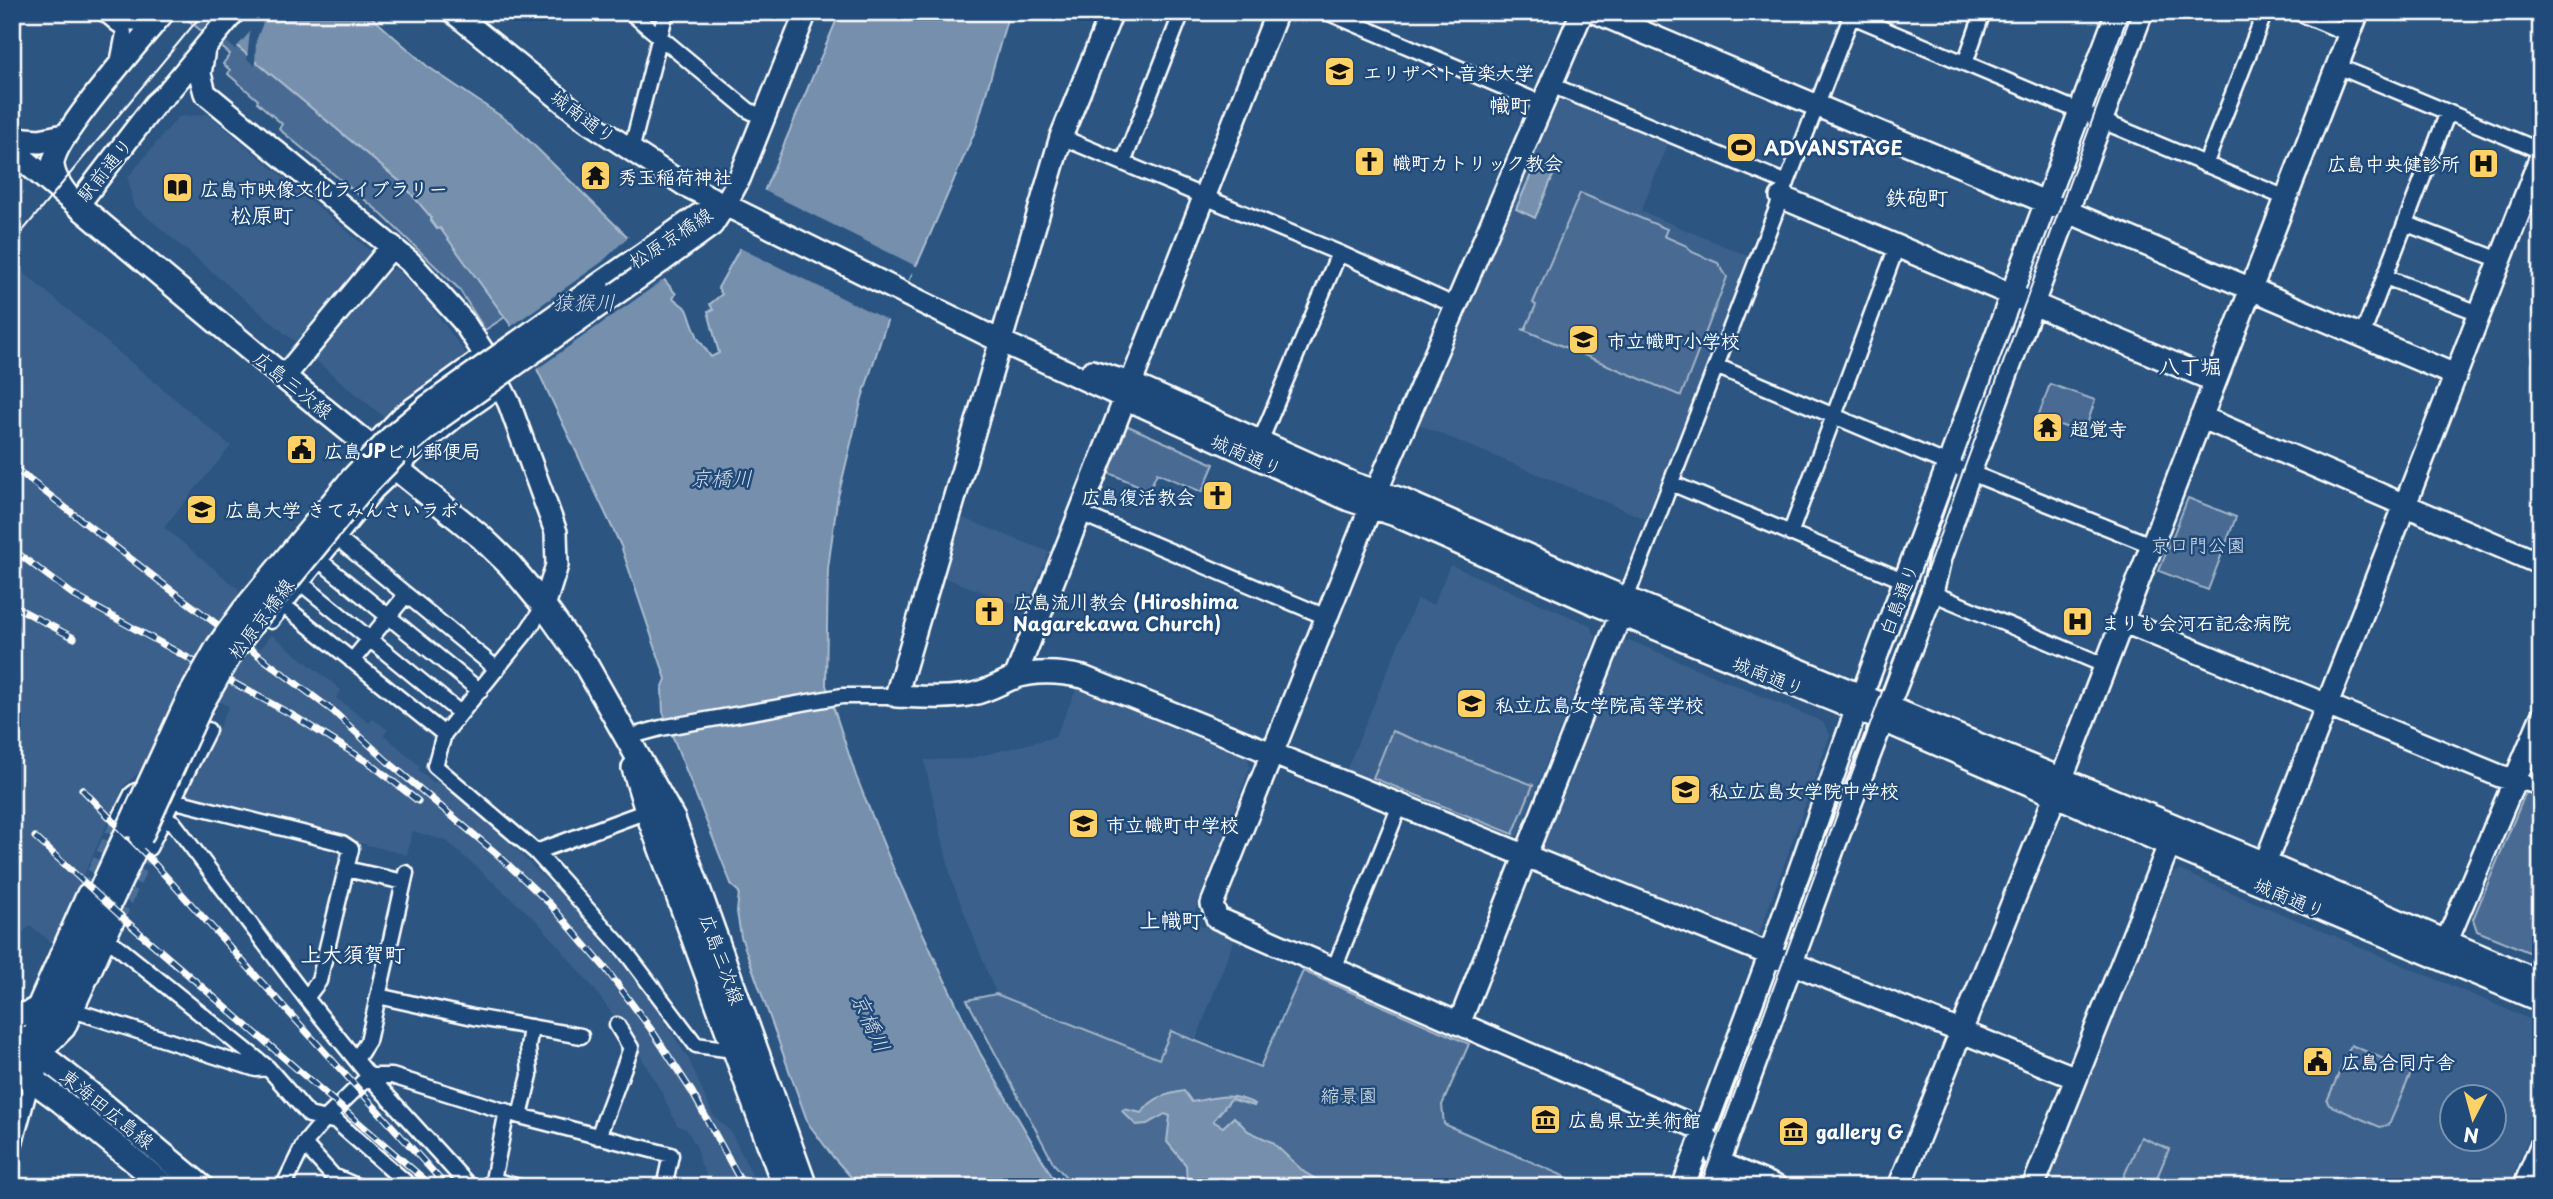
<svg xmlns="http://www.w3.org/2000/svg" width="2553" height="1199" viewBox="0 0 2553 1199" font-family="'Playpen Sans','Klee One',sans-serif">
<rect width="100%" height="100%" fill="#2c5582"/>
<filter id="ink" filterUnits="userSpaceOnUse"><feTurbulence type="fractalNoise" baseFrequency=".0143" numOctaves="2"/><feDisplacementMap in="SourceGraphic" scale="14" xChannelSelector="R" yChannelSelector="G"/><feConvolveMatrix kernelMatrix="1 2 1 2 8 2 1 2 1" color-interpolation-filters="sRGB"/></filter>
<g filter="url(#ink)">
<path fill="#3b618b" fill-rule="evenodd" d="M 1562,100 L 1668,144 L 1641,211 L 1748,256 L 1646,519 L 1417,424 L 1555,103 Z
M 208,114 L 374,254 L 305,337 L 294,341 L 133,205 L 128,177 L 178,117 Z
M 12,263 L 231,446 L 164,527 L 239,590 L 238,601 L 225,620 L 260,649 L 271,634 L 341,690 L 336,698 L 369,723 L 373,719 L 388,730 L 384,735 L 420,766 L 419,771 L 435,783 L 438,779 L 481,814 L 586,920 L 649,997 L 689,1060 L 713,1115 L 731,1132 L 758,1187 L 712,1187 L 699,1160 L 697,1148 L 687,1130 L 677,1125 L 662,1093 L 632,1041 L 595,990 L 538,922 L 447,841 L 412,831 L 407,855 L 189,799 L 187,795 L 229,706 L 183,688 L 147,765 L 124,786 L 53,944 L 30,925 L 12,946 Z
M 396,269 L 429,303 L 466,354 L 427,382 L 384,417 L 315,360 L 316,354 L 387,270 Z
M 958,516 L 1049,552 L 1026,608 L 940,576 Z
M 1450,565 L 1590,625 L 1596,637 L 1518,835 L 1512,838 L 1346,771 L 1417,599 L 1433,605 Z
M 1629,640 L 1823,722 L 1830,735 L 1759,935 L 1754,937 L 1543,850 L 1540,844 L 1621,644 Z
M 1077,688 L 1247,756 L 1250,767 L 1191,921 L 1234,940 L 1196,1040 L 1171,1031 L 1160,1059 L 996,994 L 952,881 L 924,760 L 968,759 L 1055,737 Z
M 2179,870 L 2541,1024 L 2541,1108 L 2508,1187 L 2046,1187 L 2170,875 ZM 2452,1098 L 2494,1098 L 2494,1140 L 2452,1140 Z"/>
<path fill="#486b92" stroke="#a4b5c8" stroke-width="2" d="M 178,12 L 196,12 L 403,184 L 431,217 L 431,221 L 437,229 L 440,227 L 505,317 L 485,330 L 459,289 L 377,210 L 279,129 L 282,124 L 257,102 L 258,100 L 228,74 L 230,70 L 223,64 L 230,54 Z
M 1580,193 L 1667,229 L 1664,236 L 1687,246 L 1692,252 L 1718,263 L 1727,277 L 1681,396 L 1522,329 L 1525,330 L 1536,305 L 1533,303 Z
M 2050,384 L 2095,400 L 2084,434 L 2038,417 Z
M 1128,426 L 1214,464 L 1202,492 L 1157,473 L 1149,490 L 1104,471 L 1119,429 Z
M 2188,498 L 2236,517 L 2208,590 L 2159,571 Z
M 1392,731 L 1533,785 L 1513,834 L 1373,778 Z
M 2533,790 L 2541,793 L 2541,957 L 2477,931 L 2473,919 L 2525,794 Z
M 1303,971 L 1469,1044 L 1442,1105 L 1444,1124 L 1580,1183 L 1579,1187 L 1075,1187 L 1054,1164 L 967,1000 L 996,994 L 1159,1059 L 1171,1031 L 1260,1067 Z
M 2351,1045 L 2412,1071 L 2389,1125 L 2380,1127 L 2329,1105 L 2327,1101 Z
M 2141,1137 L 2169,1149 L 2153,1187 L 2124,1187 L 2120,1185 Z"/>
<path fill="#748fad" stroke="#acbcce" stroke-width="2" d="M 196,12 L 366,12 L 427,66 L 511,123 L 635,244 L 676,294 L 673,298 L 687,309 L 698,338 L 711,357 L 719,353 L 708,311 L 713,310 L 710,304 L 722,294 L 718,288 L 740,248 L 840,12 L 1009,12 L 976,129 L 919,260 L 887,321 L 862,398 L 837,501 L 828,568 L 826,685 L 856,776 L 894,870 L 937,964 L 980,1053 L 1053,1178 L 1061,1187 L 860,1187 L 834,1158 L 808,1123 L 741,937 L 737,912 L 739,892 L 732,886 L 663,712 L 662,689 L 666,679 L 621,546 L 537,369 L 515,331 L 440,228 L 437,229 L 431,221 L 431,217 L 403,184 Z
M 1536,163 L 1555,171 L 1535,218 L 1516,209 Z
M 1184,1091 L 1192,1102 C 1218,1097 1230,1092 1255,1104 L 1254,1106 L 1231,1099 L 1213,1121 L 1223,1127 L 1234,1117 L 1248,1131 L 1272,1142 L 1304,1172 L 1329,1187 L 1187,1187 L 1186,1165 L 1167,1142 L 1170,1116 L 1165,1114 L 1147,1124 L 1136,1125 L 1122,1111 L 1124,1109 L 1142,1113 C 1152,1097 1167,1094 1184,1091 Z"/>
<path fill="#2c5582" d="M 192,12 L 267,12 L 256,41 L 255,66 L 247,59 L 250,32 L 235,49 Z
M 761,189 L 918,267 L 915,273 L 912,272 L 891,322 L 736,246 L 742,239 L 760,197 L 758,196 Z
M 631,234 L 666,278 L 534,371 L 509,328 L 602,262 Z"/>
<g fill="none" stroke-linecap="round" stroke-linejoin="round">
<path stroke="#4c6e95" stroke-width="14" stroke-dasharray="14 7" stroke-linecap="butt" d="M 85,892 L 120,818
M 117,920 L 149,848"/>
<defs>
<path id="street" d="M 630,12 L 748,110 L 764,118
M 1327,12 L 1543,104
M 2297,12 L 2349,34
M 1845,13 L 2286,198
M 118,63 L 124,33 L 120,22 L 143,23 L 157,17
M 1965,63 L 1983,12
M 2337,66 L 2541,151
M 1551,85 L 1787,183
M 1061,137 L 1339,253 L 1456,306
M 631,151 L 666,12
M 1123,163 L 1182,12
M 2205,165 L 2265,12
M 2407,224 L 2500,260
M 2385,277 L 2479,313
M 2362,336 L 2448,112
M 1716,366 L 1936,459 L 2151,545
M 373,442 L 400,414 L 484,353
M 1257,449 L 1339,253
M 1671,483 L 1905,581
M 1080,513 L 1326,617
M 1790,534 L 1897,246
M 337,538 L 497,669
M 319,560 L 480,691
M 301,583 L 460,713
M 268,593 L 444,734
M 1932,593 L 2104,665
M 1627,596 L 1853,12
M 544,606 L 528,630 L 444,734 L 435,766 L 536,852 L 625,951 L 696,1045 L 733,1050
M 255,608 L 271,621 L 375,492 L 418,451 L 459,418 L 502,388
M 352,661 L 406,595
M 628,737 L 661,728 L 842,696 L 896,696
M 2515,780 L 2541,788
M 120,818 L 132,794 L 136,791 L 342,843 L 351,849 L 319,981 L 306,998
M 163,819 L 173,822 L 306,998 L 369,1076 L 470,1187
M 149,848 L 208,730
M 536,852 L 647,811
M 346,869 L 404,882
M 108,939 L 268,1068 L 309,1115 L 337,1122 L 411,1187
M 1334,969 L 1400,805
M 378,996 L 473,1017 L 581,1036
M 37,1000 L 85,892
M 76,1011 L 256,1069 L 268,1068
M 49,1048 L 67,1030 L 117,920
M 357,1058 L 368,1041 L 406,873
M 520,1116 L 530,1075 L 528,1047 L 531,1027
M 598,1137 L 631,1048 L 617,1025
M 304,1144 L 333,1176 L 359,1187
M 12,1154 L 32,1080
M 493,1180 L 519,1187
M 283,1187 L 304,1144 L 325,1119 L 369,1076 L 392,1076 L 520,1116 L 671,1155 L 664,1187
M 486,1187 L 493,1180 L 507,1111"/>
<path id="secondary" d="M 108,12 L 120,22
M 164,12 C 144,36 52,140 53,165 C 54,180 67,195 77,206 L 155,104 L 167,93 L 234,12
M 453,12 L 587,121 L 683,184 L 1000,341 L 1349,500 L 1395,515 L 1595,604 L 1884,721 L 2169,845 L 2541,1001
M 1112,12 L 1061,137 L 896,696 C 921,697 948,699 973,694 C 987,691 999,684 1013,678 C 1036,670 1060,672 1083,677 L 2076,1078
M 1582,12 L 1385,471 L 1212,904 L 1217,918 L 1703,1130 L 1720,1163 L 1777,1187
M 1595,12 L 2455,375
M 204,49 L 200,74 L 205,93 L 410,262 L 463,321 L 484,353 L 509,403 L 556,532 L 557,565 L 544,606
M 1781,197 L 2215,381
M 661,262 L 712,225 L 725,205 L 740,177 L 806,12
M 598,285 L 699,215 L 725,205
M 1092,371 L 1130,383 L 1355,484 L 1401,499 L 1602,588 L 2265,863 L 2541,982
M 284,377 L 392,246
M 2201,417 L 2541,564
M 2122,621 L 2500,776 L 2515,780
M 1015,678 L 1277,12
M 2261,874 L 2541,156
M 2441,955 L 2541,718
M 1459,1024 L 1625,603
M 18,1069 L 129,826
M 32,1080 L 56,1021 L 141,838
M 1683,1187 L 1770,954 L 1856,711 L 2117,12
M 1710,1187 L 1835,844 L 1932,593 L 1940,558 L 1970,472 L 2142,12
M 1899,1187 L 2055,796 L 2358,12
M 2033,1187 L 2169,845
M 2524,1187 L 2541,1146"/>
<path id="primary" d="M 12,139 L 40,141 L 64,136
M 12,150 L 264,361 L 481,537 L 510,565 L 544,606 L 586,665 L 673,819 L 805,1187
M 634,768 L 647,811 L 785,1187
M 12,1015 C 32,1017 40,1007 52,992
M 12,1032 L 76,1082 L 202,1187
M 12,1065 L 61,1101 L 166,1187"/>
</defs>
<use href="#street" stroke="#fff" stroke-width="19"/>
<use href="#secondary" stroke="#fff" stroke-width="26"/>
<use href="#primary" stroke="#fff" stroke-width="28"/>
<use href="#street" stroke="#1f4a7a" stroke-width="14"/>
<use href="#secondary" stroke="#1f4a7a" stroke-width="21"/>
<use href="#primary" stroke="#1f4a7a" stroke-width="23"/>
<path stroke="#fff" stroke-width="2" d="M 12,244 L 204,12
M 1700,1187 L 2132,12"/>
<defs>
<path id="rail" d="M 12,466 L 167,587 L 333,711 L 387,761 L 498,855 L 550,904 L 606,969 L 653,1032 L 692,1092 L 744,1187
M 12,549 L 75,596 L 294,716 L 371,764 L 418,801
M 12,605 L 74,638
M 82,789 L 152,861 L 447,1187
M 35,837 L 126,921 L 433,1187"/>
</defs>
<use href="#rail" stroke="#fff" stroke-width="7"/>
<use href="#rail" stroke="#1f4a7a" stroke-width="4.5" stroke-dasharray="13" stroke-linecap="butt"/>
<defs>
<path id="secondary-bridge" d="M 129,826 L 188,698 L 218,645 L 243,610 L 351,479 L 391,437 L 429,405 L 598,285
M 141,838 L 202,705 L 232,653 L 256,620 L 363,489 L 402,449 L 440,418 L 661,262"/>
</defs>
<use href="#secondary-bridge" stroke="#fff" stroke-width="26" stroke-linecap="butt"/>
<use href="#secondary-bridge" stroke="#1f4a7a" stroke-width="21"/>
</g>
</g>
<defs>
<symbol id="university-square" viewBox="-11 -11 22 22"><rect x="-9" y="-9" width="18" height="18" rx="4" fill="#ffd166" stroke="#1f4a7a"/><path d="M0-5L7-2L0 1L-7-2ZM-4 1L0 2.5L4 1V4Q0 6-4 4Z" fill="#111"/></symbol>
<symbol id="stadium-square" viewBox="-11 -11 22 22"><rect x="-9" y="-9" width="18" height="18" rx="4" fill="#ffd166" stroke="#1f4a7a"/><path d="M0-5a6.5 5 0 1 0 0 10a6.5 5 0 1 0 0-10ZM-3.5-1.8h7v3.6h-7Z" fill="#111"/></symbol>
<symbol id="church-square" viewBox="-11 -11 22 22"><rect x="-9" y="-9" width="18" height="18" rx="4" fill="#ffd166" stroke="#1f4a7a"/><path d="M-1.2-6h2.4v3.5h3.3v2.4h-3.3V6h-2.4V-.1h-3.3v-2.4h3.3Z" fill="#111"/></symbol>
<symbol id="hospital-square" viewBox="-11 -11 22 22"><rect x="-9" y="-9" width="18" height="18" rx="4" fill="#ffd166" stroke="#1f4a7a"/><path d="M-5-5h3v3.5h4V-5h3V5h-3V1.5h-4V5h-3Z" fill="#111"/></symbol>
<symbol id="temple-square" viewBox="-11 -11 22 22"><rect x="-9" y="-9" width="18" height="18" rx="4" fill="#ffd166" stroke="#1f4a7a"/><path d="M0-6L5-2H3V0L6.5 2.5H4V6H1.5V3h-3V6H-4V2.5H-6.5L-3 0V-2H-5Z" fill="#111"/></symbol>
<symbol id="library-square" viewBox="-11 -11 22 22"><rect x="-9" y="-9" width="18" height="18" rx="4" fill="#ffd166" stroke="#1f4a7a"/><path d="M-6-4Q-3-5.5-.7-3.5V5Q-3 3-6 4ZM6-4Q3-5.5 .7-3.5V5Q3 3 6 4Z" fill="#111"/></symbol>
<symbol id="school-square" viewBox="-11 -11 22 22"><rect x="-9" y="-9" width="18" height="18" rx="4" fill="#ffd166" stroke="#1f4a7a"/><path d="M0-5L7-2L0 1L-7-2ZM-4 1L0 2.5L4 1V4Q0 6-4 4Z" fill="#111"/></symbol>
<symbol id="civic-square" viewBox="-11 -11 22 22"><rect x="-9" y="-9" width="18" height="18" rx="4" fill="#ffd166" stroke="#1f4a7a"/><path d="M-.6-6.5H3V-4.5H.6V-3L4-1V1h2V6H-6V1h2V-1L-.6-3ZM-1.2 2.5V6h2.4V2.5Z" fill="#111"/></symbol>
<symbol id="museum-square" viewBox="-11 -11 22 22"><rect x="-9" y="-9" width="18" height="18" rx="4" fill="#ffd166" stroke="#1f4a7a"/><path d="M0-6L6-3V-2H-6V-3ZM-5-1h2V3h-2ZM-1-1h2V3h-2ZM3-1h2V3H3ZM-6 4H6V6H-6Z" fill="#111"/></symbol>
</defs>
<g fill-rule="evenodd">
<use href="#university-square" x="1322" y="54" width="35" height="35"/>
<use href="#stadium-square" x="1724" y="130" width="35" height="35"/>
<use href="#church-square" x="1352" y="144" width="35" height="35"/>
<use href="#hospital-square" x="2466" y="146" width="35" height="35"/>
<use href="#temple-square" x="578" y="158" width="35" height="35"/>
<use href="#library-square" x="160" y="170" width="35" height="35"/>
<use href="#school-square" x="1566" y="322" width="35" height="35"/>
<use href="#temple-square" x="2030" y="410" width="35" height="35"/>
<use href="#civic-square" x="284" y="432" width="35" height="35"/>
<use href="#church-square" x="1200" y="478" width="35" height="35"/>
<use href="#university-square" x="184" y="492" width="35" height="35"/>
<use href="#church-square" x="972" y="594" width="35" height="35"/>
<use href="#hospital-square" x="2060" y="604" width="35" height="35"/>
<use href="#school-square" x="1454" y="686" width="35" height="35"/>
<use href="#school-square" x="1668" y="772" width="35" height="35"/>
<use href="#school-square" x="1066" y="806" width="35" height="35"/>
<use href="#civic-square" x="2300" y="1044" width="35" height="35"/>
<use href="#museum-square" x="1528" y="1102" width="35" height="35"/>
<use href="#museum-square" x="1776" y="1114" width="35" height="35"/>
</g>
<g text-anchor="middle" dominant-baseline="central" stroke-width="5" stroke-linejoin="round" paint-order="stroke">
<g font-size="19" font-weight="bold" fill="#fff" stroke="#1f4a7a" text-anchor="start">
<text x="1363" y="72">エリザベト音楽大学</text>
<text x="1764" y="147">ADVANSTAGE</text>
<text x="1392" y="162">幟町カトリック教会</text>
<text x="2460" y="163" text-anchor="end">広島中央健診所</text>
<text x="618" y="176">秀玉稲荷神社</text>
<text x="200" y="188">広島市映像文化ライブラリー</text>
<text x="1607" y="340">市立幟町小学校</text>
<text x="2070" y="428">超覚寺</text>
<text x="324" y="450">広島JPビル郵便局</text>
<text x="1195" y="496" text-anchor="end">広島復活教会</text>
<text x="225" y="509">広島大学 きてみんさいラボ</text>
<text x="1013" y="601">広島流川教会 (Hiroshima<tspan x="1013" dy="22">Nagarekawa Church)</tspan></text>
<text x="2101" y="622">まりも会河石記念病院</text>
<text x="1495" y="704">私立広島女学院高等学校</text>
<text x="1709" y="790">私立広島女学院中学校</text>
<text x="1106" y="824">市立幟町中学校</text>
<text x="2341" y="1061">広島合同庁舎</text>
<text x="1568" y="1119">広島県立美術館</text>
<text x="1816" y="1131">gallery G</text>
</g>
<g font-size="19" fill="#fff" stroke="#1f4a7a">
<text transform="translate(584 116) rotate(37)">城南通り</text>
<text transform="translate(104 169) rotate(-51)">駅前通り</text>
<text transform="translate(670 237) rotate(-33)">松原京橋線</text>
<text transform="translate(294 384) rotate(39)">広島三次線</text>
<text transform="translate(1247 454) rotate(24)">城南通り</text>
<text transform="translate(1898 599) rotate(-69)">白島通り</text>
<text transform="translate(260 618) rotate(-53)">松原京橋線</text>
<text transform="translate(1769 675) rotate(22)">城南通り</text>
<text transform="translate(2290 897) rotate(23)">城南通り</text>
<text transform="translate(723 959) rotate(70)">広島三次線</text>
<text transform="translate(108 1108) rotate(39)">東海田広島線</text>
</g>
<g font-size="19" fill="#dae1e9" stroke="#1f4a7a">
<text x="2198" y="544">京口門公園</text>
<text x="1349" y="1094">縮景園</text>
</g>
<g font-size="21" font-weight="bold" fill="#fff" stroke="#1f4a7a">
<text x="1510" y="104">幟町</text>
<text x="1917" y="196">鉄砲町</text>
<text x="262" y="214">松原町</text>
<text x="2190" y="365">八丁堀</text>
<text x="1171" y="919">上幟町</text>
<text x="353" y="953">上大須賀町</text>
</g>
<g font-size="21" font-style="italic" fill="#d5dde6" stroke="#1f4a7a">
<text x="584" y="301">猿猴川</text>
<text x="721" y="477">京橋川</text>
<text transform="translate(872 1022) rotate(65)">京橋川</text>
</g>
</g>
<rect width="2553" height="1199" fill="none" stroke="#1f4a7a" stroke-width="42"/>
<rect x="21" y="21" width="2511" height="1157" fill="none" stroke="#fff" stroke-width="2.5" filter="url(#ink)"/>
<g transform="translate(2473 1118) rotate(186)"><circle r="33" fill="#1f4a7a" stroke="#7992af" stroke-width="2"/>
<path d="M0-5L12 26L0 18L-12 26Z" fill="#ffd166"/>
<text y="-10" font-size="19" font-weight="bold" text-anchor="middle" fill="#ffffff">N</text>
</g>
</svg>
